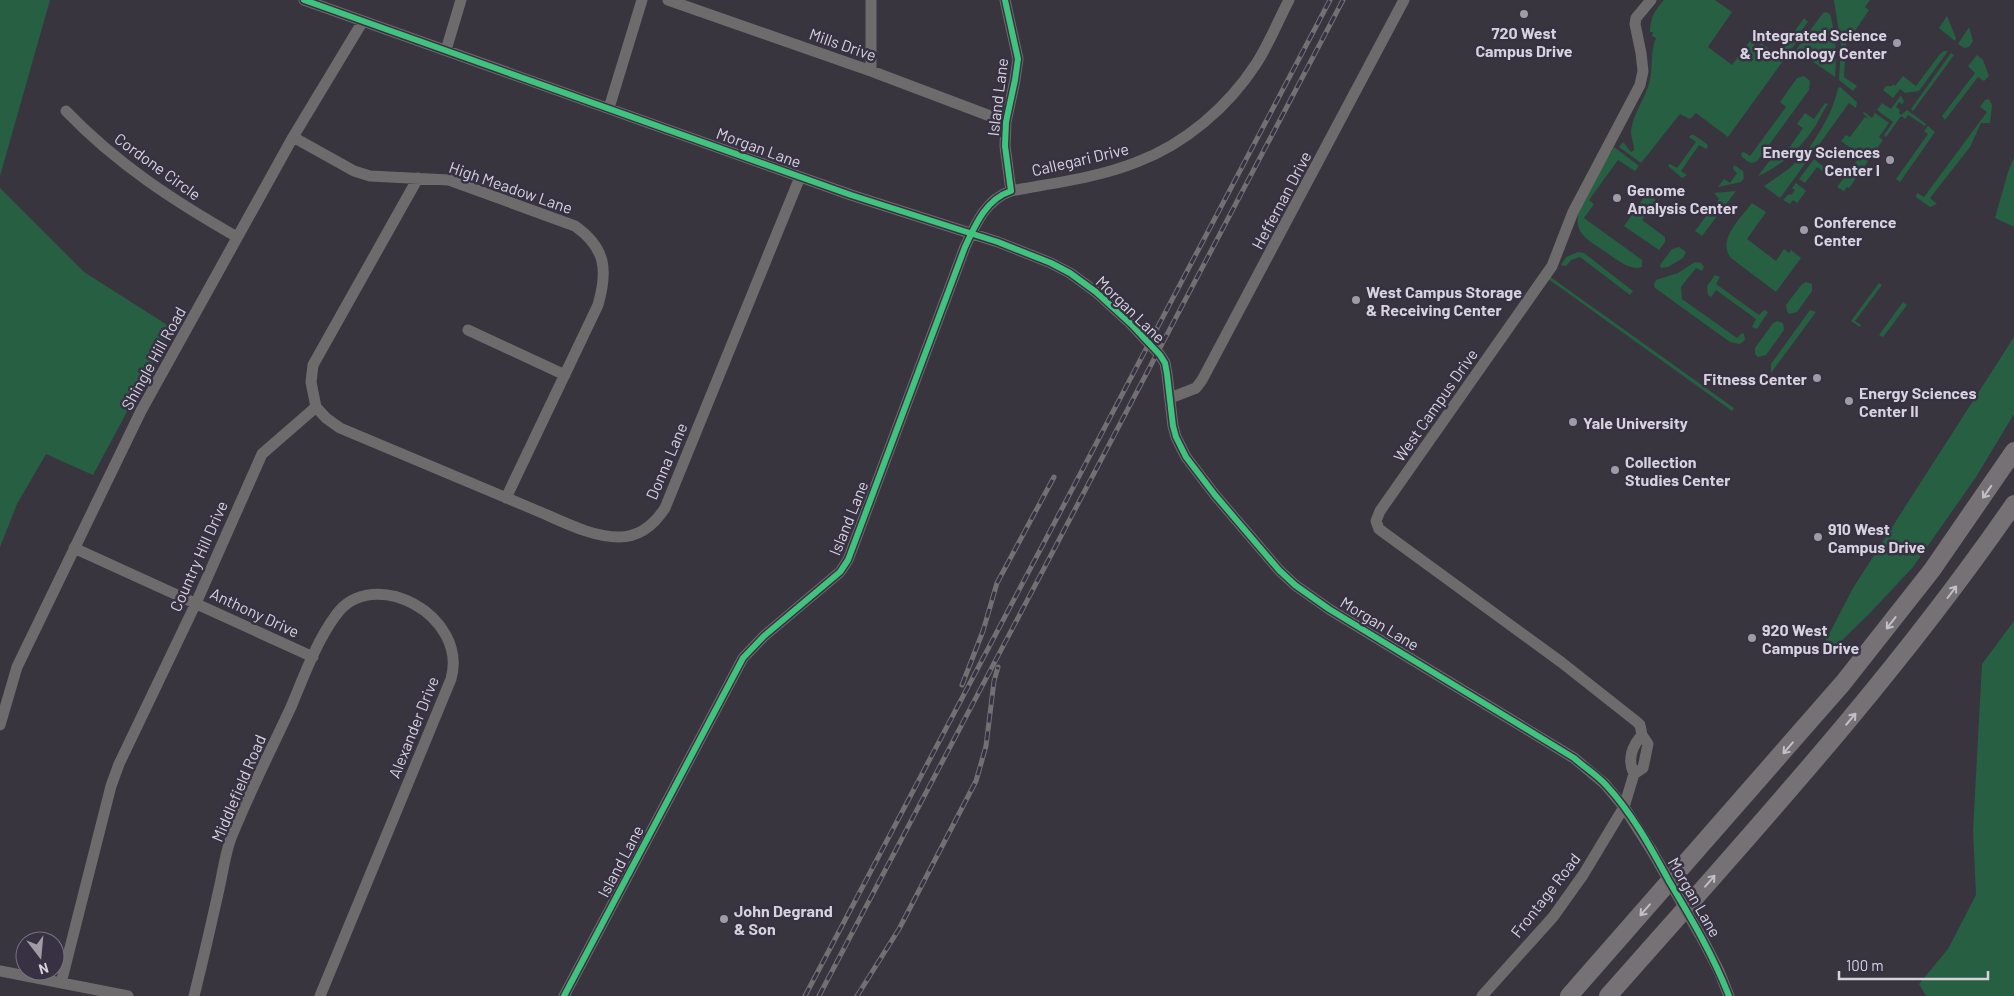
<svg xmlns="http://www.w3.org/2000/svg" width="2014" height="996" viewBox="0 0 2014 996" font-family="Barlow,sans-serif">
<rect width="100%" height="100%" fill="#39353f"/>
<path fill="#265f41" d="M 0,0 L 50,0 L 0,176 Z
M 1664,0 L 1715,0 L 1732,12 L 1708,47 L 1732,65 L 1750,41 L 1758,47 L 1761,43 L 1778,55 L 1804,18 L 1808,22 L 1801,31 L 1803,33 L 1728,137 L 1696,113 L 1690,119 L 1680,114 L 1641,163 L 1619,147 L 1623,142 L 1631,152 L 1634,150 C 1634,144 1631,138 1631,131 C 1633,113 1646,98 1650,80 C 1653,65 1650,52 1656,38 L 1652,36 L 1653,32 L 1650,32 C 1650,19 1655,9 1664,0 Z
M 1834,0 L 1870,0 L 1865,7 L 1869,10 L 1846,44 L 1844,77 L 1857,86 L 1853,91 L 1839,80 L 1841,46 Z
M 1826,12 L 1830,14 C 1836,36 1837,55 1835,77 L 1796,50 L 1823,13 Z
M 1947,16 L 1956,38 L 1955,41 L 1939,28 Z
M 1969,27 L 1973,41 L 1969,47 L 1964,48 L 1958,44 Z
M 1944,51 L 1948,51 L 1919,91 L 1905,93 L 1900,89 L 1893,98 L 1883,90 L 1886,86 L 1892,86 L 1893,84 L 1895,86 L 1903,76 L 1916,86 L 1940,54 Z
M 1951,53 L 1954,55 L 1913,111 L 1911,109 Z
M 1977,55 L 1983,60 L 1989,76 L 1984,81 L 1978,77 L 1945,120 L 1942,116 L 1975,73 L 1968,66 Z
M 1804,76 L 1810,81 L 1809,90 L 1758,160 C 1752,166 1747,161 1742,157 L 1741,153 L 1744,152 L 1750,156 L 1786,107 L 1780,102 L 1797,78 Z
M 1840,87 L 1857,102 L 1856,108 L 1849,103 L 1813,153 L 1808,150 C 1821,130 1833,112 1838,88 Z
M 1901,95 L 1904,102 L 1902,104 L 1899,102 L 1896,107 L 1900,110 L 1899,113 L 1901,115 L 1907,110 L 1926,124 L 1925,126 L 1908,115 L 1905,119 L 1901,116 L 1886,137 L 1884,135 L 1893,122 L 1877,110 L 1882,103 L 1891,109 Z
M 1989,99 L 1992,105 L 1990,123 L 1981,123 L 1970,147 L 1930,198 L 1937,204 L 1930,207 L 1916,197 L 1917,193 L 1924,197 L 1987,112 L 1980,107 L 1985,100 Z
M 1825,103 L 1828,104 C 1823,111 1820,118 1816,125 C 1801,148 1783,165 1758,176 L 1778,150 L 1785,154 L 1803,128 L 1797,124 L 1805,113 L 1814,119 Z
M 1864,112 L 1872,118 L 1875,113 L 1889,123 L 1879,137 L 1883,140 L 1849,188 L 1847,187 L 1844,191 L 1837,187 L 1861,155 L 1841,141 L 1846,135 L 1850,137 L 1865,117 L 1870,120 L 1863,113 Z
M 1928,126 L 1935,132 L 1900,182 L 1896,179 L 1928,134 L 1924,131 Z
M 1691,135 L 1694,135 L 1707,144 L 1708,147 L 1706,149 L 1699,145 L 1681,171 L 1687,175 L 1682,178 L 1668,166 L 1670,164 L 1677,168 L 1696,142 L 1689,137 Z
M 1614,147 L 1639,166 L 1635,171 L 1618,160 L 1589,200 L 1594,204 L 1584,218 L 1642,260 L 1642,267 C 1631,271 1619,261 1610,255 C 1601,248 1586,241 1580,231 C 1578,226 1577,221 1578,216 C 1579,202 1606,161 1614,147 Z
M 1805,153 L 1810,157 L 1780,198 L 1764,186 L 1790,168 Z
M 2014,157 L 2014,227 L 1995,218 L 2008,172 Z
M 1814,159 L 1829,171 L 1826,174 L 1817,167 L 1805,183 L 1799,179 Z
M 1734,165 L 1743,171 L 1744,178 L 1741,182 L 1718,187 L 1724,179 L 1730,183 L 1737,173 L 1733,169 Z
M 1796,183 L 1806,191 L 1797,203 L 1793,200 L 1790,204 L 1783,200 L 1789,194 L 1791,195 L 1795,190 L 1792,188 Z
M 0,188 L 84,272 L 172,328 L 93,475 L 46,454 L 17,504 L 0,547 Z
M 1641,188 L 1656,200 L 1642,220 L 1665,237 L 1665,242 L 1659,250 L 1624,226 L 1645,196 L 1639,192 Z
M 1736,191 L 1702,236 L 1695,231 L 1719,199 L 1714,193 Z
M 1752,203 L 1766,212 L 1747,239 L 1776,261 L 1784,249 L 1789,253 L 1791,250 L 1801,258 L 1776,292 L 1731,258 C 1716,240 1742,217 1752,203 Z
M 1679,247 L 1686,252 L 1683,258 L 1668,267 L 1661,268 L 1660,265 L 1672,249 Z
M 1578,252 L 1584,253 L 1633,291 L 1630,295 L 1580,257 L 1571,260 L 1566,266 L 1561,265 L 1566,257 Z
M 1695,262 L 1701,263 L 1704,267 L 1702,271 L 1696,268 L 1681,287 L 1682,299 L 1737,338 L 1742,333 L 1744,334 L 1745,340 L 1740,344 L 1730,342 L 1655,288 L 1654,284 L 1656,280 L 1678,273 Z
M 1540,273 L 1549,276 L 1734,408 L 1732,411 Z
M 1715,275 L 1720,277 L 1716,284 L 1759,315 L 1764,310 L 1768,312 L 1757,329 L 1752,327 L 1756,319 L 1716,290 L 1711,297 L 1708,295 L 1707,286 Z
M 1806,282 L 1812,284 L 1812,291 L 1797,312 L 1789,314 L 1787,311 L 1786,305 L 1802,284 Z
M 1879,283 L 1882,285 L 1855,321 L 1861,325 L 1860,327 L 1851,321 Z
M 1903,302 L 1907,305 L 1883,337 L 1879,335 Z
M 1810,310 L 1816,312 L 1771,373 L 1771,364 Z
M 1777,321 L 1783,323 L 1784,330 L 1766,355 L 1758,357 L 1755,354 L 1755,348 L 1773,323 Z
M 2014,337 L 2014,414 L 1976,477 L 1913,567 L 1869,614 L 1829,653 L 1825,642 L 1853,588 Z
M 2014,621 L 2014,996 L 1926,996 L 1919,984 L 1948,949 L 1976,895 L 1973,831 L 1982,664 Z"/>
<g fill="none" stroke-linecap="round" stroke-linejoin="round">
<path stroke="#6e6b6c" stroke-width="11" d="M 304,0 L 851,195 L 998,242 L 1051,263 L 1070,273 L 1096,292 L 1131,324 L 1160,355 L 1165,363 L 1167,374 L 1173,426 L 1176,437 L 1186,457 L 1215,495 L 1279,570 L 1295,585 L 1329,609 L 1574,758 L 1605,784 L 1624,807 L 1652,851
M 668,0 L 871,71 L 1006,122
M 446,50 L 461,0
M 871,71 L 871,0
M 609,108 L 642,0
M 66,111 C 117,164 174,201 237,237
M 293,137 L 354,171 L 370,176 L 449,180 L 575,226 C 606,248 608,270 598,305 L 506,498
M 1011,191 C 1053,183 1097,178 1137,162 C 1185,144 1228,107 1256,64 C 1269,44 1278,21 1289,0
M 468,330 L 565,375
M 1170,398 L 1196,388 L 1202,380 L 1404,0
M 316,407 L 326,418 L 340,428 C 404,455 469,482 533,509 C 560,520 590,537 619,537 C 640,537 654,525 665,508 L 800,177
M 74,548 L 313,657
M 0,725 L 17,667 L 141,411 L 293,137 L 363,21
M 1634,774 C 1627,760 1632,746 1642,735
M 1703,940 L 1719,971 L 1729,996
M 0,971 L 128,996
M 61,983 L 111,786 L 119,764 L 196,603 L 262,454 L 316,407 L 311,382 L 313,365 L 418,178
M 194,996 C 203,960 211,925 219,889 C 223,872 225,854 231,838 C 249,793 271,750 291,707 C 304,676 316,642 336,615 C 372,564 469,615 451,679 L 320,996
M 564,996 L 743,658 L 764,636 L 840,572 L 848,560 L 965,247 C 975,225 986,199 1011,191 L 1005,146 L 1006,122 L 1015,80 L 1018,59 L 1005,0
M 1482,996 L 1553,917 L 1583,875 L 1624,807 L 1634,774 L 1643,768 L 1648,744 L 1642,735 L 1640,725 L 1637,722 L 1561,662 L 1383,532 L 1379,529 L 1376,521 L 1380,511 L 1552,266 L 1573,212 L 1640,85 L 1643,71 L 1641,53 L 1635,24 L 1636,18 L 1651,0"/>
<path stroke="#757175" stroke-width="18" d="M 1569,996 L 1843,683 L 1932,570 L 2014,451
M 1608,996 C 1749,836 1893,680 2014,504"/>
<defs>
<path id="rail" d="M 962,685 L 983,631 L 997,583 L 1054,477
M 805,996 L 1330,0
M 819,996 L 1343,0
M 857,996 L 899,929 L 976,781 L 986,746 L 994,681 L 998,667"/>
</defs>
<use href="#rail" stroke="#737073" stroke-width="5"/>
<use href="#rail" stroke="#383143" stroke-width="3" stroke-dasharray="9" stroke-linecap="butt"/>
<path stroke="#6e6b6c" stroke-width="11" d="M 1652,851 L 1703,940"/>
<defs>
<path id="cycleway" d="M 304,0 L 851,195 L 998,242 L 1051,263 L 1070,273 L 1096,292 L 1131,324 L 1160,355 L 1165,363 L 1167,374 L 1173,426 L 1176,437 L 1186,457 L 1215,495 L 1279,570 L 1295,585 L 1329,609 L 1574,758 C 1584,767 1597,775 1606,785 C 1632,813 1651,848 1669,881 C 1691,918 1713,955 1729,996
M 564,996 L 743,658 L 764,636 L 840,572 L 848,560 L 965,247 C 975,225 986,199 1011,191 L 1005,146 L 1006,122 L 1015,80 L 1018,59 L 1005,0"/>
</defs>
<use href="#cycleway" stroke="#383143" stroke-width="9"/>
<use href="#cycleway" stroke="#40c37c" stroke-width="6"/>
</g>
<defs><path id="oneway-shaft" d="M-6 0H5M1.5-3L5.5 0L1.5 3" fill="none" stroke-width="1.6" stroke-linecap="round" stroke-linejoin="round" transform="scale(1.25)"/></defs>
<g stroke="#c3bfc9">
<use href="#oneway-shaft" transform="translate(1987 492) rotate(125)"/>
<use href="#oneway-shaft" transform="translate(1952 592) rotate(-53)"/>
<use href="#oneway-shaft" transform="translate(1891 623) rotate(128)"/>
<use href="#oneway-shaft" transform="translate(1851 719) rotate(-50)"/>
<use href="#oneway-shaft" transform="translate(1788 748) rotate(131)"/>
<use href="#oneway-shaft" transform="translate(1710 881) rotate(-49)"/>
<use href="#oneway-shaft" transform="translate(1645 910) rotate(131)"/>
</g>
<g fill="#9f9ca6" stroke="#383143" stroke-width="2">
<circle cx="1524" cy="14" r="5"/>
<circle cx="1897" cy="43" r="5"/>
<circle cx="1890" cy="160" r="5"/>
<circle cx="1617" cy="198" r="5"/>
<circle cx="1804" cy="230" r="5"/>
<circle cx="1356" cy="300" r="5"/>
<circle cx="1817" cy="378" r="5"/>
<circle cx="1849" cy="401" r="5"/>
<circle cx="1573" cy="422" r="5"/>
<circle cx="1615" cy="470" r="5"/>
<circle cx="1818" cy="537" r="5"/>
<circle cx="1752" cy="638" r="5"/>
<circle cx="724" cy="919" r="5"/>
</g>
<g text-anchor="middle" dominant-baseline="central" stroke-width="5" stroke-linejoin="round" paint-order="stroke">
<g font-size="16" font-weight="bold" fill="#d6d3de" stroke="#383143" text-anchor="start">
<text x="1524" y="32" text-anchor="middle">720 West<tspan x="1524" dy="18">Campus Drive</tspan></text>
<text x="1887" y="34" text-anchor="end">Integrated Science<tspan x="1887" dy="18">&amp; Technology Center</tspan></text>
<text x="1880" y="151" text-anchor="end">Energy Sciences<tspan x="1880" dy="18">Center I</tspan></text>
<text x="1627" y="189">Genome<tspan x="1627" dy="18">Analysis Center</tspan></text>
<text x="1814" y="221">Conference<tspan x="1814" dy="18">Center</tspan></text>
<text x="1366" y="291">West Campus Storage<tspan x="1366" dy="18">&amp; Receiving Center</tspan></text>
<text x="1807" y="378" text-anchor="end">Fitness Center</text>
<text x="1859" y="392">Energy Sciences<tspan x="1859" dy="18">Center II</tspan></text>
<text x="1583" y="422">Yale University</text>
<text x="1625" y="461">Collection<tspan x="1625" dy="18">Studies Center</tspan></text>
<text x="1828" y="528">910 West<tspan x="1828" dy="18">Campus Drive</tspan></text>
<text x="1762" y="629">920 West<tspan x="1762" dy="18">Campus Drive</tspan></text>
<text x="734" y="910">John Degrand<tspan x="734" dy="18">&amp; Son</tspan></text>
</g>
<g font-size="16" fill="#d6d3de" stroke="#383143">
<text transform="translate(843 44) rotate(19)">Mills Drive</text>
<text transform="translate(997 97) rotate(-83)">Island Lane</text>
<text transform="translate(759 147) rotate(20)">Morgan Lane</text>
<text transform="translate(1080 159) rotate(-13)">Callegari Drive</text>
<text transform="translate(158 166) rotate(36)">Cordone Circle</text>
<text transform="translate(511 187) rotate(19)">High Meadow Lane</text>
<text transform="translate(1281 200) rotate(-62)">Heffernan Drive</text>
<text transform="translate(1131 309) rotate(44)">Morgan Lane</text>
<text transform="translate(153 358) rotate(-61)">Shingle Hill Road</text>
<text transform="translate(1435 405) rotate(-55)">West Campus Drive</text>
<text transform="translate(666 461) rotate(-67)">Donna Lane</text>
<text transform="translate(848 518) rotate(-68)">Island Lane</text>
<text transform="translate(198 556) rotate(-66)">Country Hill Drive</text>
<text transform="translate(255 612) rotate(25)">Anthony Drive</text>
<text transform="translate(1380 623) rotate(31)">Morgan Lane</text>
<text transform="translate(413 727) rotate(-68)">Alexander Drive</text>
<text transform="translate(238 788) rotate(-67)">Middlefield Road</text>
<text transform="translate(620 861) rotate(-62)">Island Lane</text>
<text transform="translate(1545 895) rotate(-52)">Frontage Road</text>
<text transform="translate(1695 897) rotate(60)">Morgan Lane</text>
</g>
</g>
<g transform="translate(40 956) rotate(164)"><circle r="24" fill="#383143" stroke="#777281"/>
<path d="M0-4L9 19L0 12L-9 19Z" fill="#9f9ca6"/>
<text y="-8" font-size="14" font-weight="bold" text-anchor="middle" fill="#d6d3de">N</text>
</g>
<path d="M1839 971v8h149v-8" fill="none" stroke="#d6d3de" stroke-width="2.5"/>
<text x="1846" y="971" font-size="15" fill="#d6d3de" stroke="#383143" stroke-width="4" paint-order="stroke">100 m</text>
</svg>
